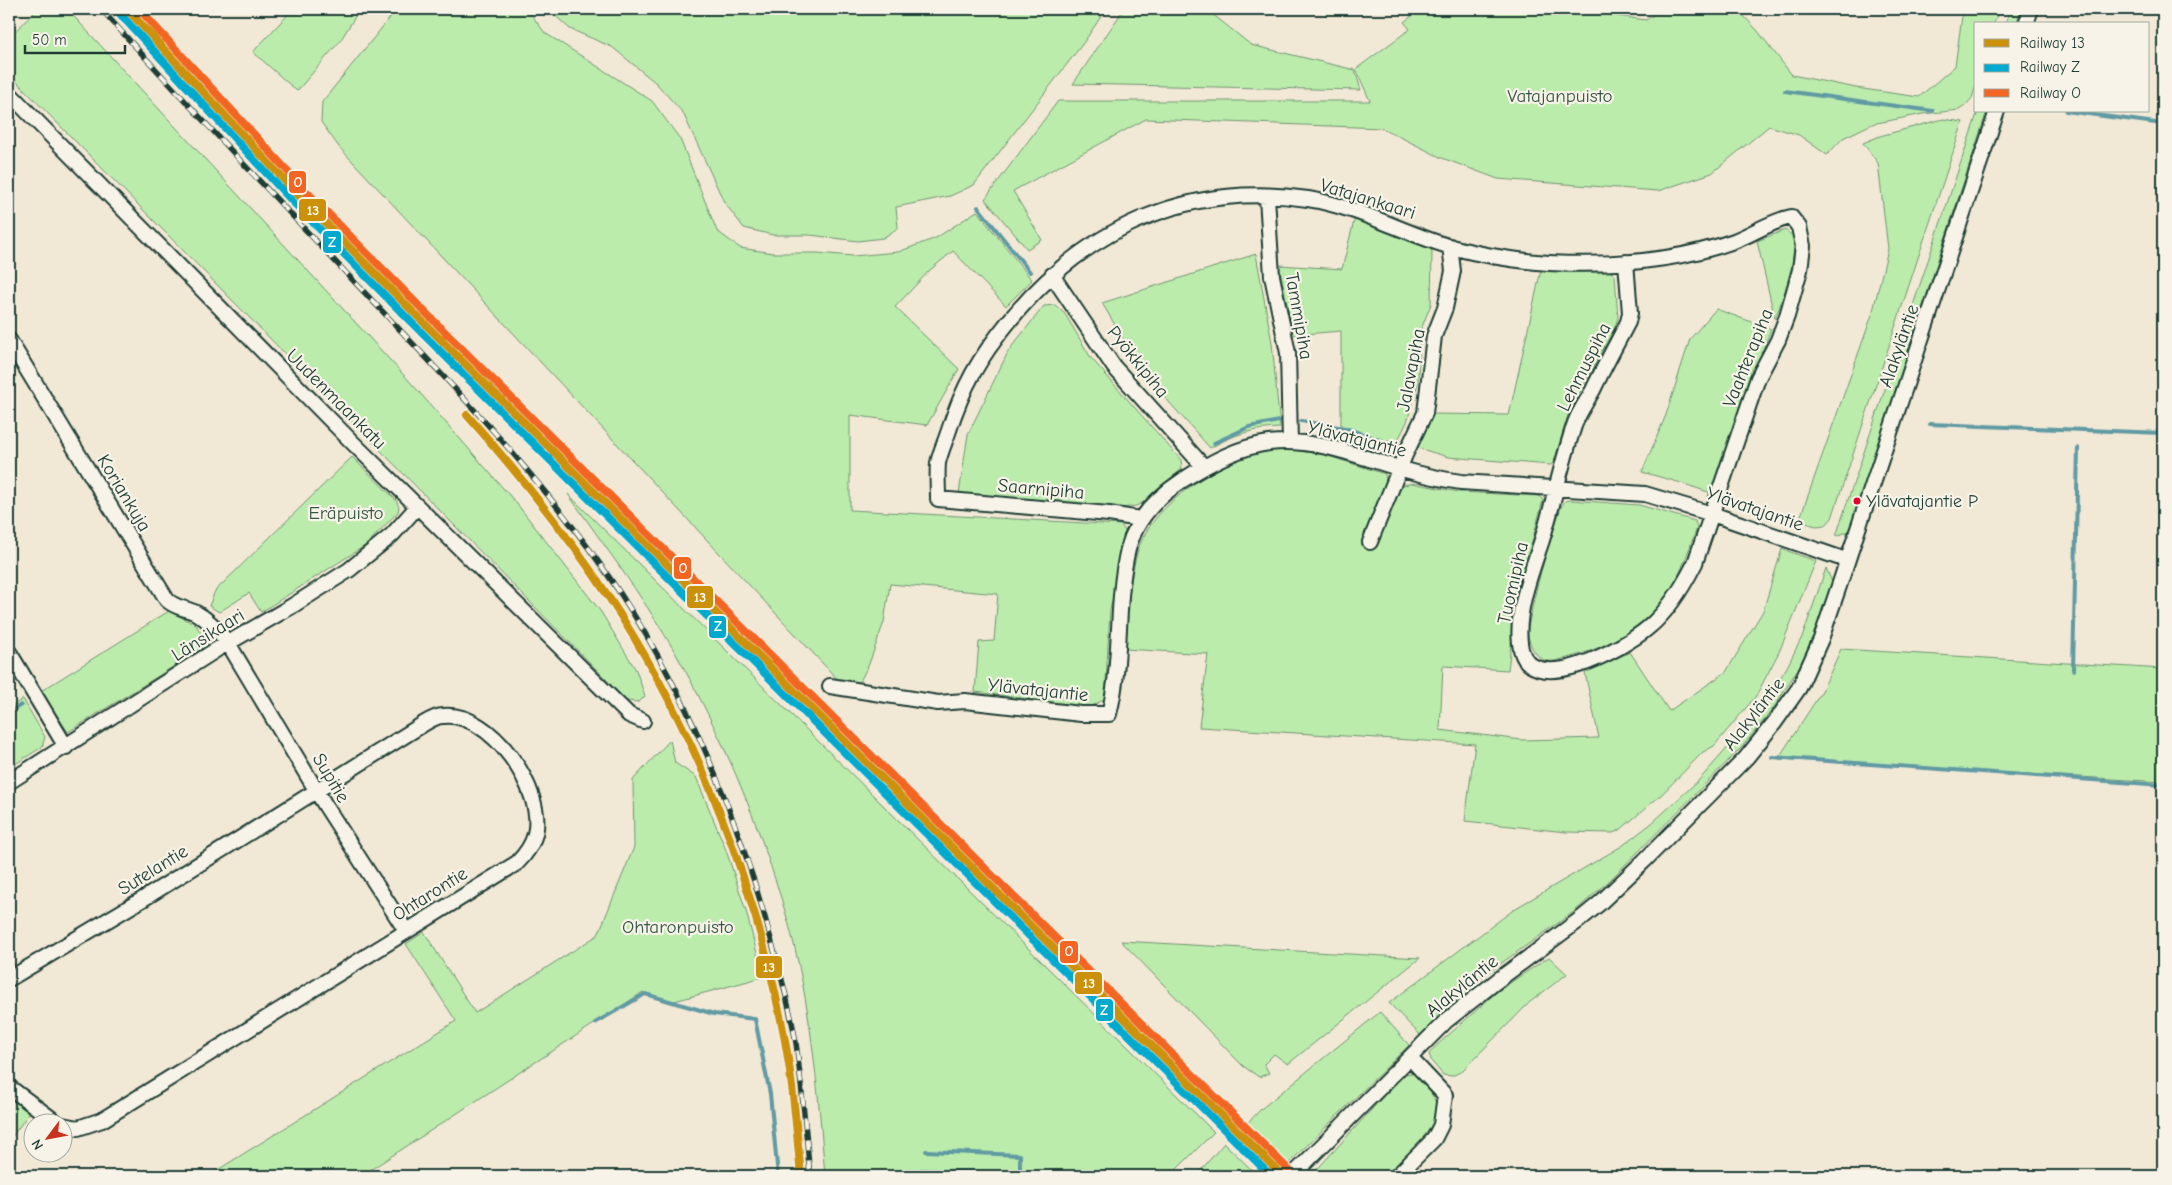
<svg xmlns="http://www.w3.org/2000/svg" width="2172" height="1185" viewBox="0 0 2172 1185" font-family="'Comic Neue',sans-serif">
<rect width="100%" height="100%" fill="#f2e8d6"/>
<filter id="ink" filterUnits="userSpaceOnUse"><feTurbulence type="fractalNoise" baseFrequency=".02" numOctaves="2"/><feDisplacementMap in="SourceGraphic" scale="10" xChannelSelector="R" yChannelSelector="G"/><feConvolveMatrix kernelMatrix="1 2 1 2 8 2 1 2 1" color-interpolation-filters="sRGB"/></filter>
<g filter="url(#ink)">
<path fill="#bcecac" stroke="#6e9470" d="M 38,9 L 67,9 L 412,384 L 517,504 L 601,612 L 636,670 L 645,696 L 639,702 L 626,701 L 604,677 L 9,74 L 9,37 Z
M 293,9 L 360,9 L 340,41 L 297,91 L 253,52 Z
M 393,9 L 527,9 L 545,33 L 652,101 L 680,139 L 717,231 L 740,248 L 773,253 L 817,253 L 853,256 L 898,252 L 936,238 L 977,211 L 1032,280 L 1006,306 L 953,251 L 930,270 L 895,307 L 959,369 L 927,425 L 850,415 L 850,510 L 1121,525 L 1127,534 L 1110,610 L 1105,699 L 1090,707 L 975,692 L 979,642 L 994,641 L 998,594 L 890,584 L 884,622 L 869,664 L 859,683 L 840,682 L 339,147 L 321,122 L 322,102 L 389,19 Z
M 548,9 L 1106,9 L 1084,42 L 974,185 L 950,196 L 896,207 L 898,228 L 883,238 L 858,241 L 810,235 L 773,235 L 744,228 L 724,202 L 683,113 L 656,83 L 612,47 L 570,29 Z
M 1124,9 L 1206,9 L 1251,45 L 1355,70 L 1361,90 L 1073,84 Z
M 1421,9 L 1567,9 L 1646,20 L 1662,9 L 1737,9 L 1757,30 L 1792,75 L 1856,88 L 1919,97 L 1955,66 L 1963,9 L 1999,9 L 1994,24 L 1976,24 L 1976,85 L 1972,98 L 1965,106 L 1959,110 L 1923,114 L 1872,124 L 1843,138 L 1827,155 L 1799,135 L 1769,126 L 1712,173 L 1658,191 L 1498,179 L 1442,158 L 1382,128 L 1146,119 L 1013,191 L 1042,240 L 1027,249 L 985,199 L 1058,101 L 1370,101 L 1356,69 L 1410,29 L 1404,22 Z
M 2010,9 L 2021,9 L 2016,24 L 2006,24 Z
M 1978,111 L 1987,111 L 1852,522 L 1847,532 L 1836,536 Z
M 1943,119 L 1963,122 L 1832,518 L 1826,525 L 1816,526 L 1799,521 L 1872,315 L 1888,249 L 1878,163 L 1863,143 L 1880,136 Z
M 1355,217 L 1430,246 L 1432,252 L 1431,304 L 1420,332 L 1418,383 L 1407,422 L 1396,444 L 1391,448 L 1341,430 L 1341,331 L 1293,335 L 1279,265 L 1342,269 Z
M 1785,230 L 1794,237 C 1795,266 1785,292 1775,319 L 1757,241 Z
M 1256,254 L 1272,343 L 1280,428 C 1251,429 1235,434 1210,448 L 1144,374 L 1102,303 Z
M 1541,270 L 1608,270 L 1615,275 L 1618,318 L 1615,327 L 1568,415 L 1554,462 L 1551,465 L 1448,457 L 1418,448 L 1433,414 L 1509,415 Z
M 1055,305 L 1065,314 L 1091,358 L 1181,460 L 1182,469 L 1142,503 L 1136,506 L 1121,508 L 959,494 L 968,434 L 1009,350 L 1044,306 Z
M 1716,309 L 1771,329 L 1735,421 L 1711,493 L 1678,482 L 1642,472 L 1666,415 L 1690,339 Z
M 1288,449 L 1325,455 L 1385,474 L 1386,480 L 1365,537 L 1377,538 L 1400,486 L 1412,483 L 1459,492 L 1539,496 L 1543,500 L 1516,602 L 1508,670 L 1443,666 L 1440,730 L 1522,740 L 1599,738 L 1585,673 L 1630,652 L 1669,711 L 1726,672 L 1763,611 L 1782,549 L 1816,561 L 1779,652 L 1756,696 L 1714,746 L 1703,752 L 1661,795 L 1620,830 L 1613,833 L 1566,832 L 1465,821 L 1475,744 L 1199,727 L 1208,654 L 1125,649 C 1128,615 1128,579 1139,547 C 1153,504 1222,459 1265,451 C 1272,449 1280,450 1288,449 Z
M 352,457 L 396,500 L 399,507 L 398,512 L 366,545 L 261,612 L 249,593 L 219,612 L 209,606 L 215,591 Z
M 568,494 L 1214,1132 L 1170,1176 L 825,1176 C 818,1090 811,1001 787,918 C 760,824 721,732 672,647 C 641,594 603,544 568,494 Z
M 1571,500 L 1639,505 L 1695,521 L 1697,528 C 1687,554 1679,582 1661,603 C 1637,631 1603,649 1567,658 C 1561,659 1554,662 1548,661 C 1537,660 1530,646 1528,636 C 1527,629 1530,620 1531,613 C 1538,577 1550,542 1561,507 L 1565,501 Z
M 1826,568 L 1832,582 L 1818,628 L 1799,667 L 1773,709 L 1742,747 L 1608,882 L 1575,911 L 1479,979 L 1420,1035 L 1389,1003 L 1516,908 L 1622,846 L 1652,823 L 1699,780 L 1740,734 L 1764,704 L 1787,667 L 1803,635 Z
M 169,611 L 196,625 L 208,645 L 68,732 L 41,691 Z
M 1841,649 L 2163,669 L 2163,782 L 1778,759 L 1822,691 Z
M 23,699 L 45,737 L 42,747 L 9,768 L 9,708 Z
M 670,740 L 675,763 L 696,777 L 726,850 L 746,911 L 763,977 L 671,1002 L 643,992 L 361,1176 L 208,1176 L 456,1021 L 406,944 L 424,932 L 475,1013 L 598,935 L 634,847 L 633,780 Z
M 1121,941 L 1420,958 L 1288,1064 L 1274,1054 L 1264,1064 L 1269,1073 L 1259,1077 L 1243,1066 Z
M 1549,957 L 1567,974 L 1530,1002 L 1462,1071 L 1452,1076 L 1443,1075 L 1432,1062 L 1429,1054 L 1435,1047 L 1498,991 Z
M 1380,1012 L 1409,1045 L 1285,1167 L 1243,1128 L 1261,1109 Z
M 1412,1073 C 1422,1079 1428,1084 1432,1095 C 1434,1098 1436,1102 1437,1106 C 1440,1129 1399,1160 1386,1176 L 1311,1176 L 1404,1074 Z
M 9,1097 L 29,1113 L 9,1141 Z
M 1224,1143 L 1258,1176 L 1196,1176 Z"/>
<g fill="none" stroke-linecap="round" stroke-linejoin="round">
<path stroke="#619aa3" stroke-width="4" d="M 1785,91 L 1933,111
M 2066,111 L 2163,124
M 978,207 L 1030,272
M 1301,421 L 1345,428 L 1388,443
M 1930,424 L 2163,433
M 2159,432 L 2163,375
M 1214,443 L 1249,427 L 1279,421
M 2073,670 L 2078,448
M 9,712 L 21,705
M 1772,757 L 2163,785
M 595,1023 L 645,994 L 714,1014 L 755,1019 L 770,1094 L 778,1176
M 926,1151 L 1020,1155 L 1020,1176
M 921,1170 L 1020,1175"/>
<defs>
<path id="minor" d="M 2026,24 L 2031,9
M 9,93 L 353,443 L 629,715 L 643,721
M 1267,197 L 1272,276 L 1288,353 L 1290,442
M 1052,275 L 1114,367 L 1204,467
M 9,340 L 167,600 C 175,608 186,608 196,613 C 209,620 219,631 228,643 L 325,805 L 406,931
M 1140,519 L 1109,514 L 938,499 C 938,487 937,474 938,463 C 940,453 945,442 948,433 C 963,386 979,358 1010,320 C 1086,228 1188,181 1308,199 C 1359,207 1403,233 1451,247 C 1482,255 1517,261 1549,263 C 1610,266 1675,262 1734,241 C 1753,234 1771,221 1791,217 L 1799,227 L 1803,246 L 1800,270 L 1787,316 L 1778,340 L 1758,378 L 1695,563 C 1683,587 1669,610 1649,627 C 1625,648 1526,703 1520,643 C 1516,611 1532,570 1542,540 C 1554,501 1562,461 1575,423 C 1579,412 1587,401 1593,390 C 1604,367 1616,345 1628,322 L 1630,313 L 1626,262
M 1370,542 L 1405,455 L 1425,413 L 1434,336 L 1445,308 L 1453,271 L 1450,246
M 9,652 L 66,747
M 830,686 L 938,703 L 965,701 L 1081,714 L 1109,714 C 1123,660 1115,603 1128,549 C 1136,518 1157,497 1183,480 C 1209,463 1238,447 1269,443 C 1312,437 1358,456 1398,468 C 1419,474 1440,479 1461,482 L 1645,494 L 1712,514 L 1846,560
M 9,782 L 216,650 L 292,606 L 349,570 L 392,535 L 417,507
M 9,979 L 143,899 L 425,723 C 430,720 437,716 443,716 C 490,710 546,791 535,834 C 532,846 525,855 517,863 L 102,1120 L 78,1128 L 62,1125
M 9,1087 L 56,1122
M 1292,1176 L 1446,1021 L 1498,980 L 1578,921 L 1600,903 L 1644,861 L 1746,758 L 1775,722 L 1799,688 L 1821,639 L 1839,586 L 1997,111
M 1397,1176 L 1434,1139 L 1441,1125 L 1445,1095 L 1410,1058"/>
</defs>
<use href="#minor" stroke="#1f3d34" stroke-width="18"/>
<use href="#minor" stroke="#f7f3e8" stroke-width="14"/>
<defs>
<path id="rail" d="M 101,9 C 188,105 276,199 365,293 C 455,388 547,483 620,593 C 692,703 742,827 775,954 C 783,983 791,1013 796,1043 C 802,1087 806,1132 810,1176"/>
</defs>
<use href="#rail" stroke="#1f3d34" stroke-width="5.5"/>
<use href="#rail" stroke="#f7f3e8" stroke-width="4" stroke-dasharray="11" stroke-linecap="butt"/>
<defs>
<path id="rail-1" d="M 127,9 L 299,196 L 420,319 L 1283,1176
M 467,415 C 518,473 566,532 608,596 C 692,723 751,871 781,1020 C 792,1071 796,1124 801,1176"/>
<path id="rail-2" d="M 121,15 L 293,202 L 414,325 L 1271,1176"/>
<path id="rail-3" d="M 139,9 L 305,190 L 426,313 L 1289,1170"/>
</defs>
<use href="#rail-1" stroke="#f7f3e8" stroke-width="11"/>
<use href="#rail-2" stroke="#f7f3e8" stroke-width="11"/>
<use href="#rail-3" stroke="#f7f3e8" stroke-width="11"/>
<use href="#rail-1" stroke="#cc910a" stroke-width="8"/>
<use href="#rail-2" stroke="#00a9ce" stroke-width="8"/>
<use href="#rail-3" stroke="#f26522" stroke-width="8"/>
</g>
</g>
<circle fill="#e4002b" stroke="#f7f3e8" stroke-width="2" cx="1857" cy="501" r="4.5"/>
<g text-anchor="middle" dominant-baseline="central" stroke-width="4.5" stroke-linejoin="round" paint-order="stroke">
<g font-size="18" fill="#1f3d34" stroke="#f7f3e8" text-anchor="start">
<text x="1866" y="501">Ylävatajantie P</text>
</g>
<g font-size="19" fill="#375746" stroke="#f7f3e8">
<text x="1560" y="96">Vatajanpuisto</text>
<text x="346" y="513">Eräpuisto</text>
<text x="678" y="927">Ohtaronpuisto</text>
</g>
<g font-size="19" fill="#1f3d34" stroke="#f7f3e8">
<text transform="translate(1368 199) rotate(17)">Vatajankaari</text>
<text transform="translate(1299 316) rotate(80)">Tammipiha</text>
<text transform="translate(1899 346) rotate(-71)">Alakyläntie</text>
<text transform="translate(1748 358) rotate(-68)">Vaahterapiha</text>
<text transform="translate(1138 362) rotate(51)">Pyökkipiha</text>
<text transform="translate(1584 367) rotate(-63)">Lehmuspiha</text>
<text transform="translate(1411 370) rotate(-79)">Jalavapiha</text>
<text transform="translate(336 399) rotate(45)">Uudenmaankatu</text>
<text transform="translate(1357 439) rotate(14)">Ylävatajantie</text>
<text transform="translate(1041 489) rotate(5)">Saarnipiha</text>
<text transform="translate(124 493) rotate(59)">Koriankuja</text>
<text transform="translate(1755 509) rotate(19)">Ylävatajantie</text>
<text transform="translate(1513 583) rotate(-77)">Tuomipiha</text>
<text transform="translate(208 635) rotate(-32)">Länsikaari</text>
<text transform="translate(1038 690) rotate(6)">Ylävatajantie</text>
<text transform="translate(1754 714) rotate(-52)">Alakyläntie</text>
<text transform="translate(331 778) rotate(59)">Supitie</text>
<text transform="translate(153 870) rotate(-32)">Sutelantie</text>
<text transform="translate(430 894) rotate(-32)">Ohtarontie</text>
<text transform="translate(1462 986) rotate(-39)">Alakyläntie</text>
</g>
</g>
<g stroke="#f7f3e8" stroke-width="2">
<rect x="288" y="170" width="19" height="24" rx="5" fill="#f26522"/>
<rect x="298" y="198" width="29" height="24" rx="5" fill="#cc910a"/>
<rect x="322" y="230" width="20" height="24" rx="5" fill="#00a9ce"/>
<rect x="673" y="556" width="19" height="24" rx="5" fill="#f26522"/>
<rect x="686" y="585" width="28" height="24" rx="5" fill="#cc910a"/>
<rect x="708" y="615" width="19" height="24" rx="5" fill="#00a9ce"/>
<rect x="1059" y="940" width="20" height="24" rx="5" fill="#f26522"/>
<rect x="755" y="955" width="28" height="24" rx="5" fill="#cc910a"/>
<rect x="1074" y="971" width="29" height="24" rx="5" fill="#cc910a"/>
<rect x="1095" y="998" width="19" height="24" rx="5" fill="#00a9ce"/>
</g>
<g font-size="14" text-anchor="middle" font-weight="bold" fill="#fff">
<text x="298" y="187">O</text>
<text x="313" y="215">13</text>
<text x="332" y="247">Z</text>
<text x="683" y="573">O</text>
<text x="700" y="602">13</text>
<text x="718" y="631">Z</text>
<text x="1069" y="956">O</text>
<text x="769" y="972">13</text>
<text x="1089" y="988">13</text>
<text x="1104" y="1015">Z</text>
</g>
<rect width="2172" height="1185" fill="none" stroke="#f7f3e8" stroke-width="30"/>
<rect x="15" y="15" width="2142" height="1155" fill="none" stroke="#1f3d34" stroke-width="2" filter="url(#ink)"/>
<rect x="1974" y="22" width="175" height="90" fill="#f7f3e8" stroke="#a1aaa0"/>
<rect x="1984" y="39" width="25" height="8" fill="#cc910a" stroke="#a1aaa0"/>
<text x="2020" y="48" font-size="15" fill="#1f3d34">Railway 13</text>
<rect x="1984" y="64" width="25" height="8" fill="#00a9ce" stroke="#a1aaa0"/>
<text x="2020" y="72" font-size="15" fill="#1f3d34">Railway Z</text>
<rect x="1984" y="89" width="25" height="8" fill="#f26522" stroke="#a1aaa0"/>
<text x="2020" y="98" font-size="15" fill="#1f3d34">Railway O</text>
<g transform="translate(48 1138) rotate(238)"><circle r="24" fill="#f7f3e8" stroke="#a1aaa0"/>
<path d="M0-4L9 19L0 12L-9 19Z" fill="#c8321e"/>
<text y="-8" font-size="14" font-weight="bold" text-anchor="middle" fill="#1f3d34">N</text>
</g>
<path d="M25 45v8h100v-8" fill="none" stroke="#1f3d34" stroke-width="2.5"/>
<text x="32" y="45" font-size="15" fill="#1f3d34" stroke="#f7f3e8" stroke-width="4" paint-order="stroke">50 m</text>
</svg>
